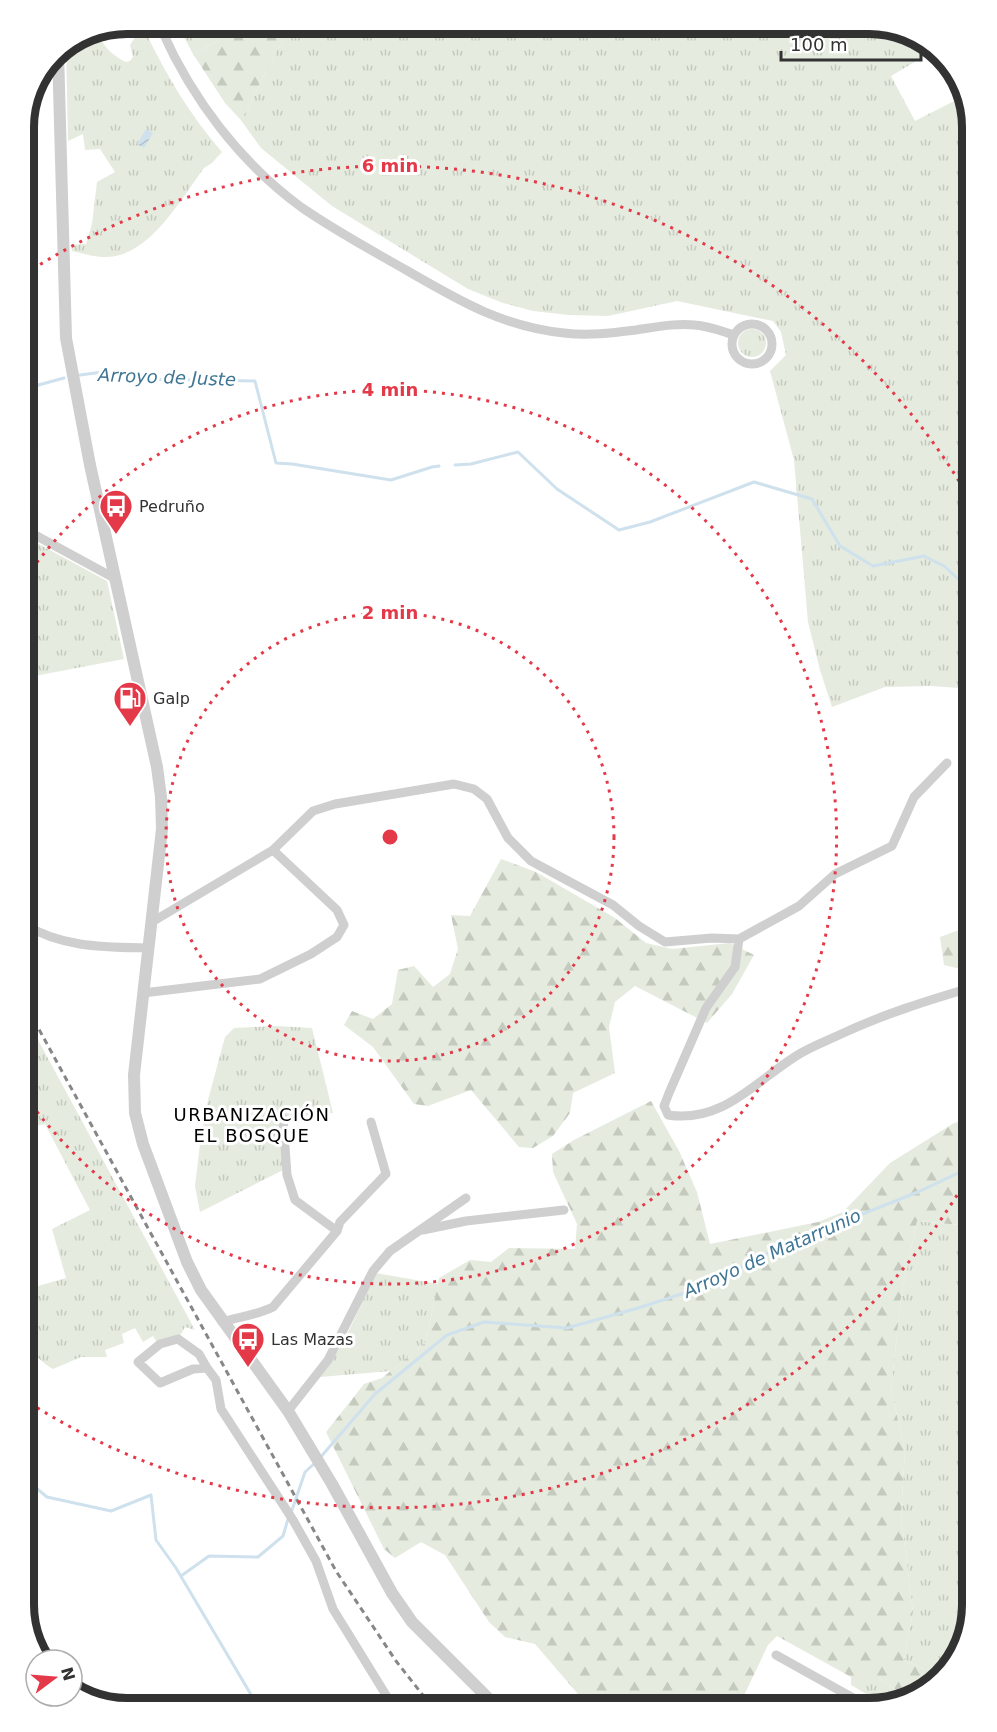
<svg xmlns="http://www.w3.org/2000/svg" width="997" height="1732" viewBox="0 0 997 1732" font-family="'DejaVu Sans',sans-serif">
<defs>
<pattern id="grass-tufts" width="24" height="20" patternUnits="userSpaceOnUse" patternTransform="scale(1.5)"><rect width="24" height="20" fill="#e5ebde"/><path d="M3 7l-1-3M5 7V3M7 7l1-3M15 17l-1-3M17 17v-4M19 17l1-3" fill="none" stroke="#c5cabf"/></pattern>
<pattern id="forest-firs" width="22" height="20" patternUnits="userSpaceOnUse" patternTransform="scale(1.5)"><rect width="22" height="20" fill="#e5ebde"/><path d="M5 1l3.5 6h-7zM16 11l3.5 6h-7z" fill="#c5cabf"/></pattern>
<pattern id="water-waves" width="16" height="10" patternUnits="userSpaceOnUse" patternTransform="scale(1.5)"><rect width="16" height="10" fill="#cee1ed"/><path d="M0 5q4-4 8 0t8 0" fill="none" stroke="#b1c2cc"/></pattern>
</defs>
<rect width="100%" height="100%" fill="#fff"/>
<path fill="url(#grass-tufts)" d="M 877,24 L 927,42 L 935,50 L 891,76 L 915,121 L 966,95 L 973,127 L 973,689 L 931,686 L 885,687 L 832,707 L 820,670 L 808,622 L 794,460 L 770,371 L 786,355 L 781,332 L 773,321 L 677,301 L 608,316 L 569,315 L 533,311 L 503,303 L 468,289 L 332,206 L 261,148 L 240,119 L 247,111 L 264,75 L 288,30 Z
M 222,30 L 216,42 L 193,54 L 181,31 Z
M 139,31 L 145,31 C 166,75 190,115 222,152 L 212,163 L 204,168 C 181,199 148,259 104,257 C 93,257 82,253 72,251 L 71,245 L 86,244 L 92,224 L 97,182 L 115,172 L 100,149 L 85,150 L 83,134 L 68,141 L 66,46 L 81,37 L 99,36 C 105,48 113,56 126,62 L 130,61 L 133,57 L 130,45 Z
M738 343a14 14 0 1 1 28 0a14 14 0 1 1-28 0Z
M 24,536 L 107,581 L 124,659 L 24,678 Z
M 24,1014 L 195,1330 L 185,1327 L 180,1336 L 169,1337 L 156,1341 L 153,1336 L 143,1342 L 135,1328 L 122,1334 L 124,1343 L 105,1350 L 107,1357 L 81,1357 L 53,1369 C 42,1364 37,1353 24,1349 L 24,1290 L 66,1278 L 52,1229 L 90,1210 L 45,1124 L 24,1129 Z
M 277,1026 L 312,1028 L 333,1113 L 284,1118 L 287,1168 L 200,1212 L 195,1186 L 200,1144 L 208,1100 L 225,1037 L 234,1028 Z
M 917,1221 L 960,1225 L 973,1222 L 973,1581 L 963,1585 L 959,1617 L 960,1647 L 956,1662 L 940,1676 L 904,1660 L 913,1612 L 901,1516 L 905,1450 L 891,1390 L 901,1297 Z
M 376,1273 L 438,1284 L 426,1342 L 391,1371 L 320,1377 C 345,1346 358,1309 376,1273 Z
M 851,1677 L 878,1677 L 909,1699 L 885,1705 L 851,1685 Z"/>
<path fill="url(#forest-firs)" d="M 222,30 L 288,30 L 264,75 L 247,111 L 240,119 L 225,103 L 193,54 L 216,42 Z
M 501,859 L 536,872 L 615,918 L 646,943 L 672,949 L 730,943 L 754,955 L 732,994 L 707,1023 L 635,986 L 615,1002 L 609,1027 L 615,1073 L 573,1093 L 570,1113 L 553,1136 L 533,1148 L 519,1147 L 471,1090 L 428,1106 L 414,1104 L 373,1047 L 344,1025 L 352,1011 L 373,1019 L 392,1004 L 398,970 L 414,966 L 433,987 L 450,974 L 458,949 L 451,915 L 470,916 Z
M 973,925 L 973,972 L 944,965 L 940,937 Z
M 651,1101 L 679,1151 L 697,1192 L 710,1244 L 818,1222 L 843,1212 L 890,1163 L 954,1123 L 973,1118 L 973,1222 L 960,1225 L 917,1221 L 901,1297 L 891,1390 L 905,1450 L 901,1516 L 913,1612 L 904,1660 L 940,1676 L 915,1697 L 909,1699 L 878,1677 L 851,1677 L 777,1636 L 768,1645 L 738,1708 L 590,1708 L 535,1644 L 505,1637 L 489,1622 L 445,1555 L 421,1542 L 395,1558 L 384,1549 L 326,1432 L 364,1384 L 382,1378 L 426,1342 L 439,1278 L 470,1260 L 491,1262 L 509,1248 L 575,1249 L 577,1224 L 553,1172 L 552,1154 L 574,1140 Z
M 973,1581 C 973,1596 976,1612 963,1622 L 967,1626 L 960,1647 L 959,1617 L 963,1584 Z"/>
<path fill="url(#water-waves)" d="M 146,129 L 153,133 L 144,148 L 137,144 Z"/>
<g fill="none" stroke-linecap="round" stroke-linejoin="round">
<path stroke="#cee1ed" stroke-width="3" d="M 80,375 L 103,372 L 133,379 L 255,381 L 276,463 L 292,464 L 391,480 L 432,467 L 439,466
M 24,389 L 64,378
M 455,465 L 471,464 L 518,452 L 557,489 L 619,530 L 650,522 L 754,482 L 812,499 L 840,546 L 873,566 L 924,556 L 944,566 L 968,588 L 973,604
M 319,1459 L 375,1394 L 447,1335 L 484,1322 L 567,1328 L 638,1308 L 703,1287 L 782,1246 L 918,1192 L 973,1166
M 24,1478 L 47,1497 L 111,1511 L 151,1495 L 156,1540 L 176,1568 L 259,1708
M 291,1513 L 305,1472 L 315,1463
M 181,1576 L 209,1556 L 258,1557 L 283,1536 L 288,1519"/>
<path stroke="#cfcfcf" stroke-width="9" d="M 162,31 C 193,100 240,162 301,207 C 334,230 371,250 406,270 C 458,300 503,327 564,333 C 588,336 612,333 636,330 C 656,327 675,323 695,325 C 709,326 721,331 734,335
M732 344a20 20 0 1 1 40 0a20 20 0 1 1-40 0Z
M 24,529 L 116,579
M 152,922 L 273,850 L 313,811 L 335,804 L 454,784 L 474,789 L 487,799 L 508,838 L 531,861 L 613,905 L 639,926 L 665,942 L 712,938 L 739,939 L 799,906 L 835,874 L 892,846 L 914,797 L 947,763
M 24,924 C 62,948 106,947 149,948
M 739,939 L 735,967 L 706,1008 L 669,1093 L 664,1106 L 668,1115 C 724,1124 758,1078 801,1053 C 813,1046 826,1041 839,1035 C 884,1014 926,1001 973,987
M 143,993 L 260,979 L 311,954 L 337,937 L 344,925 L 337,910 L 273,850
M 283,1118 L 287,1175 L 295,1200 L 337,1231
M 423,1230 L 466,1221 L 564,1210
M 222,1322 C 239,1317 257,1315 273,1307 L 337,1231 L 340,1222 L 386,1174 L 371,1122
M 207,1368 L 199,1354 L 178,1339 L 160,1344 L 138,1362 L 160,1383 L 193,1369 L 207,1368 L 216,1380 L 221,1409 L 293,1520 L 316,1561 L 333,1609 L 394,1708
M 288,1411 L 328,1360 L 373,1271 L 390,1251 L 466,1198
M 776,1655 L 871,1708"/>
<path stroke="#cfcfcf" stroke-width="12" d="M 58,52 L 66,338 L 90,465 L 157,767 L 161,797 L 162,829 L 134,1075 L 135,1113 L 143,1144 L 187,1262 L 201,1290 L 288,1411 L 332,1484 L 392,1593 L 412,1622 L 498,1708"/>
<path stroke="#878787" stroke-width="3" stroke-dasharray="6 4.5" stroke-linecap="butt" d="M 24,1002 L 336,1571 L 396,1661 L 433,1708"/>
</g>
<g fill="none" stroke="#e43948" stroke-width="3" stroke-dasharray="3 6">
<circle cx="390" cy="837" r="224"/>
<path d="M26 577A447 447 0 1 1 26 1097"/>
<path d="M971 1172A671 671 0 0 1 25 1400M25 274A671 671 0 0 1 971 501"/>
</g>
<defs>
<symbol id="bus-pin" viewBox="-11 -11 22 30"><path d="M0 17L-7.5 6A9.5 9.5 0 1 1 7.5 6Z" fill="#e43948" stroke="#fff"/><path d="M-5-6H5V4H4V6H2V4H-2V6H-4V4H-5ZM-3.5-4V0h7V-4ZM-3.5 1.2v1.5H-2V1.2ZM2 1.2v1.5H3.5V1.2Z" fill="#fff"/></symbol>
<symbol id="fuel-pin" viewBox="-11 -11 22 30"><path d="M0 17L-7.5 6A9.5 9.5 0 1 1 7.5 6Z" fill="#e43948" stroke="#fff"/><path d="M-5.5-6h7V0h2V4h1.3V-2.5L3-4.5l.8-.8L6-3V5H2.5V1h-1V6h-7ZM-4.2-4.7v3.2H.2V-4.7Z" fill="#fff"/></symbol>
</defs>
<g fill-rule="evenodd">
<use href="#bus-pin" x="97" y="487" width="38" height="52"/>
<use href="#fuel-pin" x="111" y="679" width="38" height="52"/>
<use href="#bus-pin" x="229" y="1320" width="38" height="52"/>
</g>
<g text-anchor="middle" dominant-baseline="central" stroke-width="6" stroke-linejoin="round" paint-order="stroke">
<g font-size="16" fill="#323232" stroke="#fff" text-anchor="start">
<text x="139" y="506">Pedruño</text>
<text x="153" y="698">Galp</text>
<text x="271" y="1339">Las Mazas</text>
</g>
<g font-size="18" font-style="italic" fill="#3f7594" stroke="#fff">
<text transform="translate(167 377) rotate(2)">Arroyo de Juste</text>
<text transform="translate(772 1253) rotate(-24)">Arroyo de Matarrunio</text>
</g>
<g font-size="18" letter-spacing="1.5" fill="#000" stroke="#fff">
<text x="252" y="1114">URBANIZACIÓN<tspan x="252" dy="21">EL BOSQUE</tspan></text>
</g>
</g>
<path d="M0 0H997V1732H0ZM127 34H869A93 93 0 0 1 962 127V1605A93 93 0 0 1 869 1698H127A93 93 0 0 1 34 1605V127A93 93 0 0 1 127 34Z" fill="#fff" fill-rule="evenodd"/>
<path fill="none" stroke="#323232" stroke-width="8" d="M127 34H869A93 93 0 0 1 962 127V1605A93 93 0 0 1 869 1698H127A93 93 0 0 1 34 1605V127A93 93 0 0 1 127 34Z"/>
<circle cx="390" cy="837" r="9" fill="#e43948" stroke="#fff" stroke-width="3"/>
<g font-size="18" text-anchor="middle" font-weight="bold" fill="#e43948" stroke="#fff" stroke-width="6" stroke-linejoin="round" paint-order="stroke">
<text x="390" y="172">6 min</text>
<text x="390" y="396">4 min</text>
<text x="390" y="619">2 min</text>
</g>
<g transform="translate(54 1678) rotate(74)"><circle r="28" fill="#ffffff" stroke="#adadad" stroke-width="1.5"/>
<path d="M0-4.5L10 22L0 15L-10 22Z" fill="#e43948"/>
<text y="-9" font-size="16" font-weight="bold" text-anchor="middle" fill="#323232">N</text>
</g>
<path d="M781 51v9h140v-9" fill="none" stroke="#323232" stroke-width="3"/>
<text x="790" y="51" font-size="18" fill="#323232" stroke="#ffffff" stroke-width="4.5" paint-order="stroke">100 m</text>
</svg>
